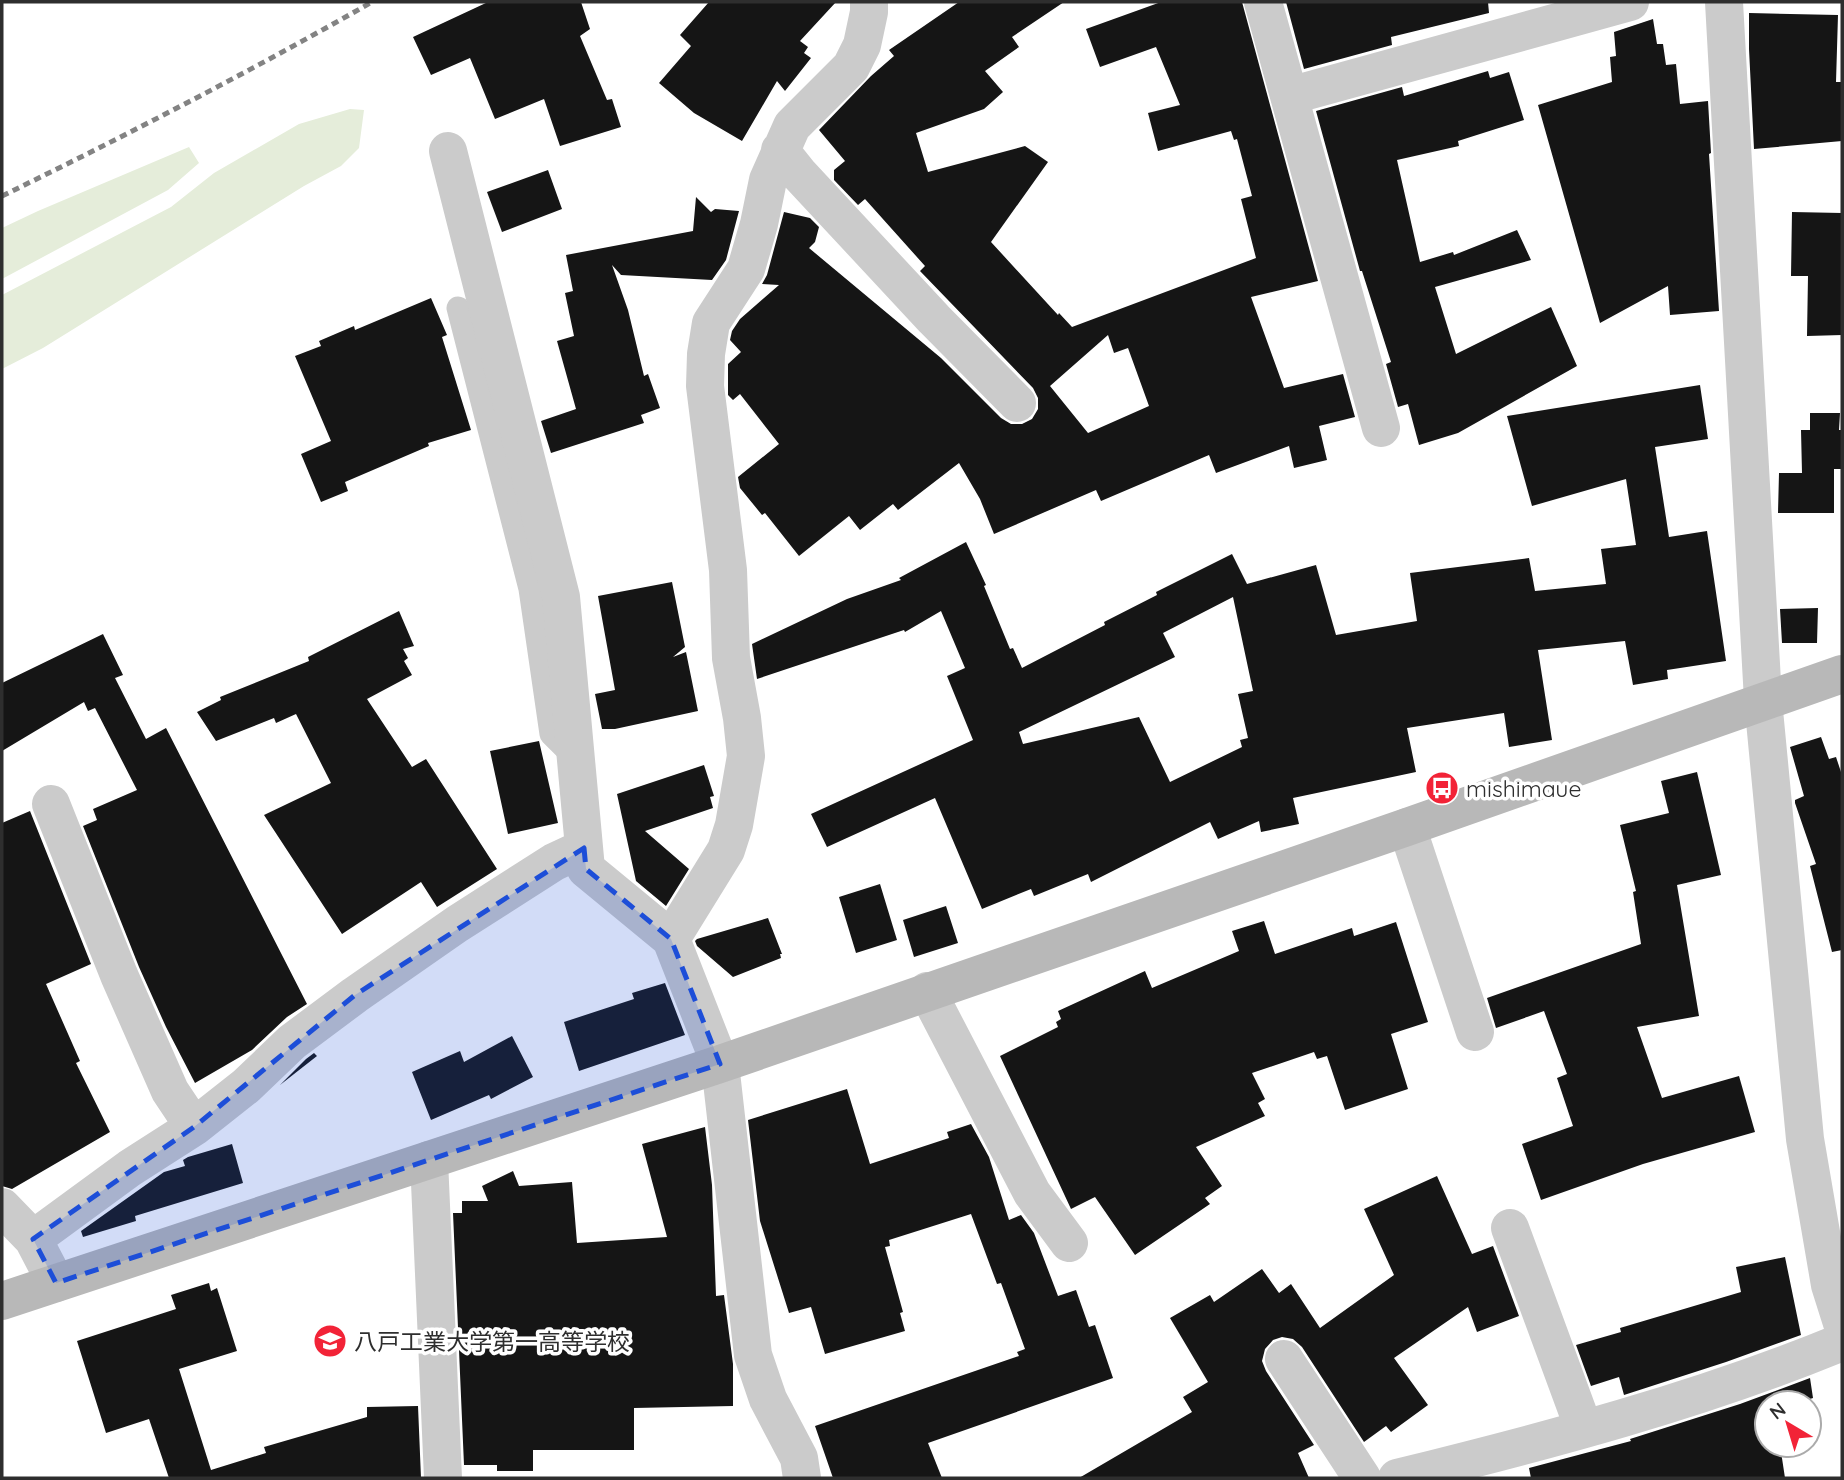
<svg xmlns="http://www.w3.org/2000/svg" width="1844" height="1480" viewBox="0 0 1844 1480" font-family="Quicksand,'Noto Sans JP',sans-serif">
<rect width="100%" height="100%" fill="#fff"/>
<path fill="#e5edda" d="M 350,109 L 364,110 L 359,148 L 341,166 L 304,186 L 43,348 L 2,369 L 2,295 L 171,207 L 214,173 L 299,124 Z
M 189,147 L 199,163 L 168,190 L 2,279 L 2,228 L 38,211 Z"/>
<path fill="#151515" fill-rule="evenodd" d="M 488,2 L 581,2 L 590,29 L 580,36 L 607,100 L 612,99 L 621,127 L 560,146 L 544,99 L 495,119 L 470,58 L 431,75 L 413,37 Z
M 709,2 L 836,2 L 800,41 L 808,47 L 804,53 L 811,58 L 785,91 L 777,81 L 742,141 L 694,113 L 659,83 L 691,46 L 680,35 Z
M 959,2 L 1064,2 L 1012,37 L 1019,47 L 985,71 L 1003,92 L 984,109 L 916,133 L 928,172 L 1025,146 L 1048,162 L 991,242 L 1058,315 L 1059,313 L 1072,327 L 1256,258 L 1241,199 L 1252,196 L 1237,139 L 1234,140 L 1231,131 L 1158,151 L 1148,113 L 1180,105 L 1156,47 L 1100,67 L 1086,29 L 1161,2 L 1242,2 L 1318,281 L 1251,297 L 1284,388 L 1343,374 L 1355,417 L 1319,426 L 1327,460 L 1294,468 L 1289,446 L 1216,473 L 1209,455 L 1101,501 L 1096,490 L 994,534 L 980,499 L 959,463 L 898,510 L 893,504 L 860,530 L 849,516 L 799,556 L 765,513 L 762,515 L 740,488 L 738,477 L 779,444 L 740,394 L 733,400 L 728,395 L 728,364 L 741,352 L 730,340 L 732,331 L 740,319 L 779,285 L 762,284 L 767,275 L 784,212 L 810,218 L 819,227 L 815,242 L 809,248 L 941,358 L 1001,418 L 1011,424 L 1022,424 L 1032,419 L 1038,409 L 1038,398 L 1033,388 L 920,271 L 925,266 L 865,199 L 858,205 L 834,180 L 834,170 L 845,161 L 819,130 L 871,76 L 894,56 L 889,50 ZM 1108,335 L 1114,353 L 1128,348 L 1149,406 L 1088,433 L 1050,386 Z
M 1286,2 L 1488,2 L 1489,13 L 1391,37 L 1392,45 L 1304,69 Z
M 1749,13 L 1838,15 L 1836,82 L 1841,82 L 1842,141 L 1754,149 L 1749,49 Z
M 1653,19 L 1657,44 L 1663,44 L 1666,65 L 1676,64 L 1680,104 L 1708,101 L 1711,153 L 1709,154 L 1719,311 L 1670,315 L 1668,286 L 1600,323 L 1538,105 L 1612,82 L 1610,57 L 1616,56 L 1614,32 Z
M 1488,71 L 1490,78 L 1509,72 L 1524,120 L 1458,141 L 1459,146 L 1397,160 L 1420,262 L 1453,252 L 1454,255 L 1517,230 L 1531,260 L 1435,287 L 1456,354 L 1551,307 L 1577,366 L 1458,433 L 1419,445 L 1408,404 L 1398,407 L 1386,364 L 1391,362 L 1362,271 L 1360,271 L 1316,111 L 1402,87 L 1404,96 Z
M 548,170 L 562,209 L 502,232 L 487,192 Z
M 696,197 L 711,212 L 715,209 L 739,211 L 726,260 L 712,280 L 621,275 L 612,265 L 628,310 L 644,376 L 648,374 L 660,408 L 641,415 L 644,423 L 551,453 L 541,421 L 576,409 L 557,341 L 574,336 L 565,293 L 573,291 L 566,255 L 693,231 Z
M 1792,212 L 1842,213 L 1842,335 L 1807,336 L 1808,276 L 1791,276 Z
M 431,298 L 447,335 L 442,337 L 471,430 L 428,443 L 429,446 L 345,482 L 348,491 L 321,502 L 301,454 L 331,441 L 295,356 L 321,346 L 319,341 L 354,326 L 355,330 Z
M 1700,385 L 1708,439 L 1655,447 L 1669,537 L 1707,531 L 1726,661 L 1667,670 L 1668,679 L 1633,685 L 1625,641 L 1538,650 L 1552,740 L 1509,747 L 1504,713 L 1407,728 L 1416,772 L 1293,798 L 1299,824 L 1261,832 L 1259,821 L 1218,839 L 1210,822 L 1091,882 L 1088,874 L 1034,896 L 1031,889 L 982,909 L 935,798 L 827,847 L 811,814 L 973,740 L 947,676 L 965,668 L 941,611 L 905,632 L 904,630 L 757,679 L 752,644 L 847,599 L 901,580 L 899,578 L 966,542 L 986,585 L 984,586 L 1010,649 L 1013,648 L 1022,668 L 1105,625 L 1104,622 L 1157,595 L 1156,592 L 1232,554 L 1247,584 L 1316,565 L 1336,635 L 1417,621 L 1410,573 L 1529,558 L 1535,591 L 1606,584 L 1601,549 L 1636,545 L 1626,479 L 1532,506 L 1507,416 ZM 1233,597 L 1253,691 L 1238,694 L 1248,738 L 1240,740 L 1242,747 L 1170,782 L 1139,717 L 1023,744 L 1019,732 L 1175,657 L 1163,633 Z
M 1810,413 L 1840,413 L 1839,430 L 1842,430 L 1842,469 L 1834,469 L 1834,513 L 1778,513 L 1779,473 L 1802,473 L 1801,430 L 1810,430 Z
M 672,582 L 685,647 L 673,657 L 686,652 L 698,711 L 615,729 L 602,729 L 595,694 L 615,690 L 598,596 Z
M 1818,608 L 1817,643 L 1782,643 L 1780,609 Z
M 399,611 L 414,646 L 403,649 L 408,658 L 404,661 L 412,675 L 367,699 L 412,767 L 426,759 L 497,869 L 437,907 L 421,882 L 342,934 L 264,815 L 331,783 L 296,714 L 276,723 L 274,718 L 216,741 L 197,712 L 221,700 L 220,697 L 309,661 L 308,657 Z
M 103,634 L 123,675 L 115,678 L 146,739 L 166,728 L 307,1004 L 287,1017 L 252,1050 L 195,1083 L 166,1027 L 139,967 L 83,826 L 97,820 L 93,809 L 137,790 L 95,708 L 88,711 L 84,702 L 2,751 L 2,683 Z
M 1821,737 L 1829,759 L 1836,757 L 1842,775 L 1842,950 L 1832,952 L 1810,866 L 1816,864 L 1795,803 L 1795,800 L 1804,796 L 1790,747 Z
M 539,741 L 558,823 L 508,834 L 490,751 Z
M 704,765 L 714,796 L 710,797 L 713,808 L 645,831 L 689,869 L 666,906 L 636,881 L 617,794 Z
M 1697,772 L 1721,875 L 1677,885 L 1699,1016 L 1637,1027 L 1662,1098 L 1739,1076 L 1755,1132 L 1643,1164 L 1541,1200 L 1522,1144 L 1573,1126 L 1557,1078 L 1567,1074 L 1544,1011 L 1496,1028 L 1487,998 L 1641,944 L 1633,892 L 1636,891 L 1620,825 L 1669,813 L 1661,781 Z
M 30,811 L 91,964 L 46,984 L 80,1061 L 76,1063 L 110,1132 L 12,1189 L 2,1186 L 2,823 Z
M 880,884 L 897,940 L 856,953 L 839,897 Z
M 946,906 L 958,943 L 914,957 L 903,920 Z
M 768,918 L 782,954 L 780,954 L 781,958 L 733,977 L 697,946 L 695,941 L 697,939 Z
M 1264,921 L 1275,954 L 1352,928 L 1354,936 L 1396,922 L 1428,1022 L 1391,1034 L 1408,1089 L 1345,1110 L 1327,1056 L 1317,1059 L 1314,1052 L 1252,1073 L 1265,1099 L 1258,1103 L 1265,1116 L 1196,1147 L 1222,1186 L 1205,1198 L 1210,1204 L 1135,1255 L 1095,1197 L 1071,1209 L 1000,1056 L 1058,1027 L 1056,1022 L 1061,1019 L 1058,1011 L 1145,971 L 1152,988 L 1239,951 L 1232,931 Z
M 665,983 L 685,1035 L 579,1071 L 564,1022 L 634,999 L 632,993 Z
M 512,1036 L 533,1077 L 491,1099 L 489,1095 L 431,1120 L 412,1072 L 460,1051 L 464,1062 Z
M 314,1053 L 317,1056 L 280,1085 L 306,1059 Z
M 847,1089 L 870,1164 L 949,1138 L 947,1132 L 971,1124 L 989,1157 L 1009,1220 L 1021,1215 L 1034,1233 L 1058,1296 L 1076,1290 L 1089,1327 L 1095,1325 L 1113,1378 L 928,1443 L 942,1478 L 833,1478 L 815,1426 L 1019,1356 L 1017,1352 L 1025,1349 L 1001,1283 L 997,1284 L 971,1214 L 889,1240 L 890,1246 L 885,1247 L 903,1312 L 900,1313 L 905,1331 L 825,1354 L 811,1307 L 789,1313 L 760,1221 L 748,1120 Z
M 705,1127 L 712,1185 L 716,1296 L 724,1295 L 733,1364 L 733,1406 L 634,1408 L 634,1450 L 533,1450 L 533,1471 L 497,1471 L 497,1465 L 464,1465 L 453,1213 L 462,1213 L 462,1201 L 488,1201 L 482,1186 L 513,1171 L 519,1186 L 572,1182 L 577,1243 L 667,1237 L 642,1144 Z
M 232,1144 L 243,1183 L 135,1216 L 136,1221 L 83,1237 L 81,1231 L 164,1172 L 185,1166 L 183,1160 L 188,1157 Z
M 1437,1176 L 1472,1254 L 1493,1246 L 1519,1316 L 1477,1332 L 1468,1307 L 1394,1358 L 1428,1405 L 1391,1432 L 1386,1426 L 1364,1442 L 1302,1347 L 1293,1339 L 1282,1337 L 1273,1340 L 1265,1349 L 1262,1361 L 1266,1371 L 1314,1445 L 1298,1453 L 1309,1478 L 1079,1478 L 1192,1412 L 1183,1397 L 1208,1382 L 1170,1318 L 1210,1295 L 1214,1302 L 1262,1269 L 1279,1293 L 1291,1284 L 1320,1328 L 1394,1275 L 1364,1209 Z
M 1785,1257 L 1801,1335 L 1726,1362 L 1624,1395 L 1619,1377 L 1591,1386 L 1576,1345 L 1621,1332 L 1620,1328 L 1741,1292 L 1736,1267 Z
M 209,1283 L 211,1291 L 217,1288 L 237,1351 L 179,1369 L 211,1470 L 266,1453 L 264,1447 L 367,1417 L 367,1407 L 418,1406 L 421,1478 L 169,1478 L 149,1419 L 106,1433 L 77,1341 L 176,1309 L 171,1295 Z
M 1810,1378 L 1813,1398 L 1797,1403 L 1767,1403 L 1767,1445 L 1780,1445 L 1785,1478 L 1531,1478 L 1529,1468 L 1631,1441 L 1630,1439 L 1740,1404 Z"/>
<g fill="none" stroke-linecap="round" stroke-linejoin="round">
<path stroke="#cbcbcb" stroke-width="23" d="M 458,308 L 530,589 L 551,734 L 574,757"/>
<path stroke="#cbcbcb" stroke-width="38" d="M 1263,2 L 1381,428
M 1724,2 L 1763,700 L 1805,1139 L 1830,1285 L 1842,1323
M 1289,96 L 1630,2
M 780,150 L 800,175 L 934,319 L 1017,403
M 448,151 L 561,597 L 586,869 L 671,939 L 720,1064 L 753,1355 L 768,1399 L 799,1458 L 802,1478
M 51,804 L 119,975 L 170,1091 L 194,1127
M 1407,827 L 1475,1032
M 671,939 L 726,850 L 734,825 L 746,756 L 742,718 L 731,658 L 728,570 L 705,386 L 706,354 L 711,323 L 746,269 L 759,224 L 768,180 L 792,126 L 851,67 L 862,45 L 869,12 L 869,2
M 927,991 L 1032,1193 L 1069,1243
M 429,1160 L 443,1478
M 2,1207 L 33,1239 L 56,1283
M 1510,1228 L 1584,1429
M 33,1239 L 130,1168 L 194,1127 L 246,1086 L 292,1042 L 355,995 L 457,924 L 554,862 L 584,848
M 1284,1359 L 1362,1478
M 1397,1478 C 1547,1441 1699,1401 1842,1342"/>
<path stroke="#b8b8b8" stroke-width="38" d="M 2,1301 L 720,1064 L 1407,827 L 1842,674"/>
<path stroke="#838383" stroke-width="5" stroke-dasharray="7 5" stroke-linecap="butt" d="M 2,196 C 127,135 251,71 372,2"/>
</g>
<path fill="#1d4ed8" fill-opacity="0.2" stroke="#1d4ed8" stroke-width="5" stroke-dasharray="14 9" stroke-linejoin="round" d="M 584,848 L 586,869 L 671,939 L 720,1064 L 56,1283 L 33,1239 L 194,1127 L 355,995 Z"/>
<defs>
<symbol id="bus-disc" viewBox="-11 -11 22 22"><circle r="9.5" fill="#f22337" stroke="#fff"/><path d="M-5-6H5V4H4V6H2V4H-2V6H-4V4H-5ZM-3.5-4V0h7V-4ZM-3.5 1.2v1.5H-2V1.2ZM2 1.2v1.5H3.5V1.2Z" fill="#fff"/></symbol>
<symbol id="school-disc" viewBox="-11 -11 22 22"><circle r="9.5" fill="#f22337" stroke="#fff"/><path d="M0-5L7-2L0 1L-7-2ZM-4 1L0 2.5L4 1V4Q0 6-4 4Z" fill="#fff"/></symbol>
</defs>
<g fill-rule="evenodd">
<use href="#bus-disc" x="1423" y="769" width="38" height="38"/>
<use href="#school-disc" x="311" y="1322" width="38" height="38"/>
</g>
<g text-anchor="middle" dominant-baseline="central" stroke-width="7" stroke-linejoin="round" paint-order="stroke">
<g font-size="23" fill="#2e2e2e" stroke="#fff" text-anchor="start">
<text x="1466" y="788">mishimaue</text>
<text x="354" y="1341">八戸工業大学第一高等学校</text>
</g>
</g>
<rect width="1844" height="1480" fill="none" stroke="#2e2e2e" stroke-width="7"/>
<g transform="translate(1788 1424) rotate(322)"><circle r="33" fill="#ffffff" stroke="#ababab" stroke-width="2"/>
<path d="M0-5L12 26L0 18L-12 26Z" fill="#f22337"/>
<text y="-10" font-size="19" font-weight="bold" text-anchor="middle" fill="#2e2e2e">N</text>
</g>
</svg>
